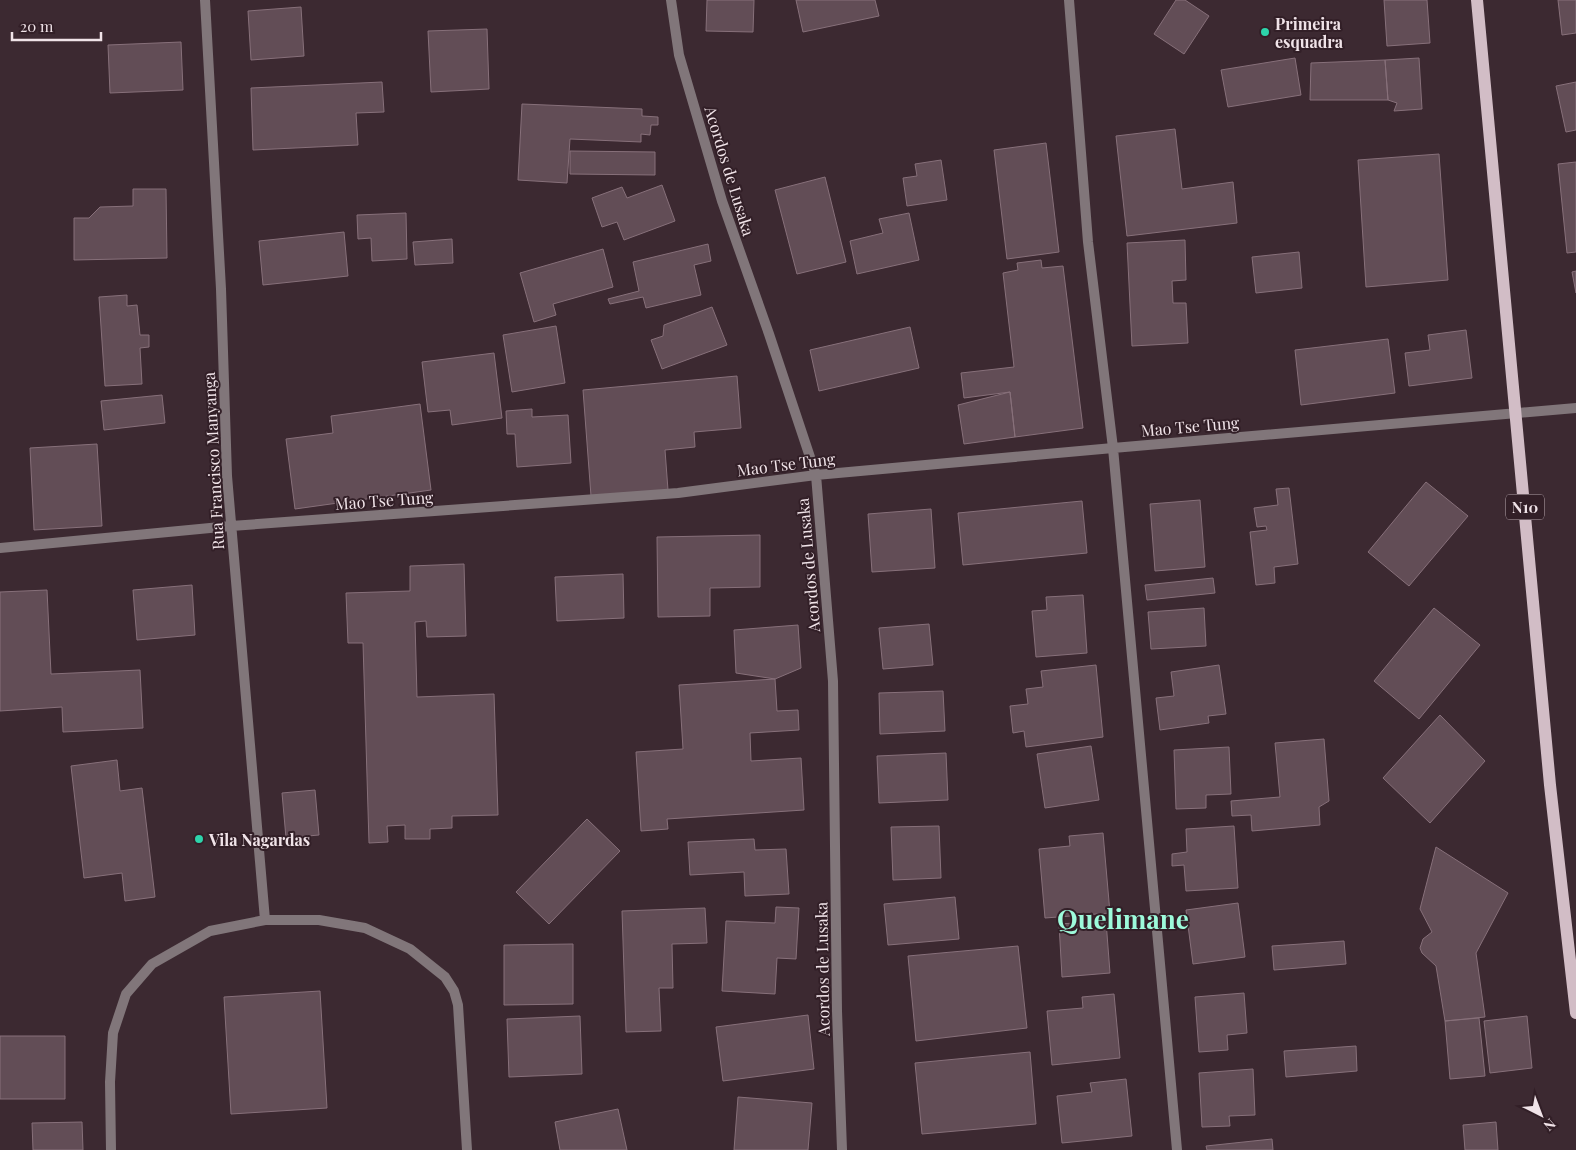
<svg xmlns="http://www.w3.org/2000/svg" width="1576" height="1150" viewBox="0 0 1576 1150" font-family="'Playfair Display',serif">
<rect width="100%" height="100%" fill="#3c2931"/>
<path fill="#624d56" stroke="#87707a" d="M 707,0 L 754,0 L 753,32 L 706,31 Z
M 796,0 L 875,0 L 879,16 L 803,32 Z
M 1176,0 L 1185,0 L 1209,16 L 1184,54 L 1154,34 Z
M 1384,0 L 1427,0 L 1430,43 L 1387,46 Z
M 1558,0 L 1576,0 L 1576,33 L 1562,35 Z
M 301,7 L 304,56 L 251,60 L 248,11 Z
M 487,29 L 489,89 L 431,92 L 428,31 Z
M 181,42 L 183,90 L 110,93 L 108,45 Z
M 1295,58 L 1301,95 L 1228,107 L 1221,70 Z
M 1419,58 L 1422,109 L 1394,111 L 1397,103 L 1388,100 L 1385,60 Z
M 1385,60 L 1388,100 L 1310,100 L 1311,63 Z
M 382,82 L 384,112 L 356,113 L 358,145 L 253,150 L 251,88 Z
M 1576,82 L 1576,130 L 1566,132 L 1556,86 Z
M 522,104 L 642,109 L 642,116 L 658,117 L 658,125 L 651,125 L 650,135 L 641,134 L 641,142 L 570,139 L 567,183 L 518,180 Z
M 1175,129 L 1182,189 L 1233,182 L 1237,223 L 1127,236 L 1116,136 Z
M 1046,143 L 1059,252 L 1007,259 L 994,150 Z
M 570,151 L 655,152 L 655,175 L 570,174 Z
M 1439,154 L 1448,280 L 1366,287 L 1358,160 Z
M 941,160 L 947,200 L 907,206 L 903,178 L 917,176 L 915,164 Z
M 1576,162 L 1576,252 L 1567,253 L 1558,164 Z
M 825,177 L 846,262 L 797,274 L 775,190 Z
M 662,185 L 675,221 L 624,240 L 617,222 L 602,227 L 592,198 L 622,187 L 627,198 Z
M 133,189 L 166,189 L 167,258 L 74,260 L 74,218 L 89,218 L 100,207 L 133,206 Z
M 406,213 L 407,259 L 372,261 L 371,238 L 358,239 L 357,215 Z
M 909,213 L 919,260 L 857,274 L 850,241 L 883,233 L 879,219 Z
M 344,232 L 348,276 L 263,285 L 259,241 Z
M 452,239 L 453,263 L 415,265 L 413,242 Z
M 1185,240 L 1186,280 L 1172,281 L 1173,303 L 1186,303 L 1188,343 L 1132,346 L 1127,243 Z
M 708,244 L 711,261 L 694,265 L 701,295 L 646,308 L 643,297 L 610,304 L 608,299 L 639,291 L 633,262 Z
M 603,249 L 613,287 L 553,304 L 556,315 L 534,322 L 520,273 Z
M 1299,252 L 1302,288 L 1256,293 L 1252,257 Z
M 1041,260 L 1042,268 L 1063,266 L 1083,428 L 1015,437 L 1010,392 L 964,398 L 961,373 L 1014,367 L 1003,273 L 1018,270 L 1017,263 Z
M 1576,271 L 1576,293 L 1572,272 Z
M 127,295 L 127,306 L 137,305 L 140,335 L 149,335 L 149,347 L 140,348 L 142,384 L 105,386 L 99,297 Z
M 712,307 L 727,345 L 662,369 L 651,340 L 663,336 L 664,325 Z
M 556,326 L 565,383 L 512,392 L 503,335 Z
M 910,327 L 919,368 L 819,391 L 810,350 Z
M 1466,330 L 1472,378 L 1409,386 L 1405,353 L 1430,350 L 1428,335 Z
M 1388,339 L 1395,393 L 1301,405 L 1295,350 Z
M 494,353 L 502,418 L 452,425 L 450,410 L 428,412 L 422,362 Z
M 737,376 L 741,428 L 694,432 L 695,447 L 665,450 L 668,490 L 591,496 L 583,390 Z
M 1010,392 L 1015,437 L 964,444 L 958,405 Z
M 162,395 L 165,423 L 104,430 L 101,401 Z
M 420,404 L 431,490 L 295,509 L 286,439 L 333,433 L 331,416 Z
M 532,409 L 532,417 L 568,415 L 571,463 L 517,467 L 515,434 L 507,434 L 506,411 Z
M 97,444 L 102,526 L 34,530 L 30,448 Z
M 1426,482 L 1468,516 L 1409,586 L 1368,552 Z
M 1289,488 L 1298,564 L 1274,567 L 1275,583 L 1256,585 L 1250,532 L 1267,530 L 1266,526 L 1257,527 L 1254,508 L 1278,505 L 1276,489 Z
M 1200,500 L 1205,567 L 1155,571 L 1150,504 Z
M 1082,501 L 1087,553 L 963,565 L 958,513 Z
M 931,509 L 935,568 L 872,572 L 868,514 Z
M 760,535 L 760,587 L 710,588 L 710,616 L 658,617 L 657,537 Z
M 464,564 L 466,636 L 427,637 L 426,621 L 415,622 L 417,697 L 494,694 L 498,815 L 452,816 L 452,828 L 430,829 L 430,839 L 405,839 L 405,825 L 387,826 L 388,842 L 369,843 L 363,643 L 348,643 L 346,593 L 410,591 L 410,566 Z
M 623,574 L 624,618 L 557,621 L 555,577 Z
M 1213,578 L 1215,593 L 1147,600 L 1145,585 Z
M 192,585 L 195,635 L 137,640 L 133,590 Z
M 47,590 L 51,674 L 140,670 L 143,728 L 63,732 L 62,707 L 0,711 L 0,592 Z
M 1083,595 L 1087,653 L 1036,657 L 1032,611 L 1047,610 L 1046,597 Z
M 1204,608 L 1206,646 L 1151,649 L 1148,612 Z
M 1434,608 L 1480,645 L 1419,719 L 1374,681 Z
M 929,624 L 933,665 L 883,669 L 879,628 Z
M 798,625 L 801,668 L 775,679 L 736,673 L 734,630 Z
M 1096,665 L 1103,737 L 1026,747 L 1024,731 L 1013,733 L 1010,706 L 1028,704 L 1026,689 L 1043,687 L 1041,671 Z
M 1219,665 L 1226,714 L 1208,716 L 1209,723 L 1160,730 L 1156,698 L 1174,696 L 1171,672 Z
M 775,679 L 777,711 L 798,710 L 799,730 L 750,733 L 751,761 L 801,758 L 804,810 L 667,819 L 668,829 L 641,831 L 636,752 L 683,749 L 679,685 Z
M 943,691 L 945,731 L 880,734 L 879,693 Z
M 1440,715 L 1485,761 L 1430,823 L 1383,778 Z
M 1324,739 L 1329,801 L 1319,807 L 1320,825 L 1252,831 L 1251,815 L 1232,816 L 1231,801 L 1280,797 L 1275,743 Z
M 1091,746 L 1099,800 L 1045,808 L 1037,754 Z
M 1229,747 L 1231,794 L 1206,795 L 1206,808 L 1176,809 L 1174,750 Z
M 946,753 L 948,800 L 879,803 L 877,756 Z
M 117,760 L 120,791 L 142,788 L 155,897 L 125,901 L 122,873 L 84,878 L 71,766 Z
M 315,790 L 319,835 L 286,838 L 282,793 Z
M 587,819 L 620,851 L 549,924 L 516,892 Z
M 939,826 L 941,878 L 893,880 L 891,827 Z
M 1234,826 L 1238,888 L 1186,891 L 1184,865 L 1172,866 L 1172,854 L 1187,852 L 1186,829 Z
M 1103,833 L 1110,913 L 1045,918 L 1039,849 L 1070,846 L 1069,836 Z
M 754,839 L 755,850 L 786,849 L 789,894 L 745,896 L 744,872 L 690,875 L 688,842 Z
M 1436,847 L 1508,893 L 1476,953 L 1485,1017 L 1445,1021 L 1436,966 L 1422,953 L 1420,948 L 1423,939 L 1432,932 L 1420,909 Z
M 955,897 L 959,939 L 888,945 L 884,904 Z
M 1238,903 L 1245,957 L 1193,964 L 1186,910 Z
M 776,907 L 799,908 L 796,959 L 777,958 L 775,994 L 722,991 L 726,921 L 775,923 Z
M 705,908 L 707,943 L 672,944 L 673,988 L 659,988 L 661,1031 L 626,1032 L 622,911 Z
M 1106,921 L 1110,973 L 1062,977 L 1059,924 Z
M 1344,941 L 1346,964 L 1274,970 L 1272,946 Z
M 573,944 L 573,1004 L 504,1005 L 504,945 Z
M 1018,946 L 1027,1028 L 916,1041 L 908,956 Z
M 320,991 L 327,1108 L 231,1114 L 224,997 Z
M 1244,993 L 1247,1033 L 1227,1035 L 1228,1050 L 1199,1052 L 1195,997 Z
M 1114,994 L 1120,1058 L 1052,1065 L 1047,1011 L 1083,1008 L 1082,997 Z
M 808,1015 L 814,1069 L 723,1081 L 716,1027 Z
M 580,1016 L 582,1074 L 509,1077 L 507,1019 Z
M 1527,1016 L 1532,1068 L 1490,1073 L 1484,1021 Z
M 1479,1018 L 1485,1076 L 1450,1079 L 1445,1021 Z
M 0,1036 L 65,1036 L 65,1099 L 0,1099 Z
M 1356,1046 L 1357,1071 L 1286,1077 L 1284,1051 Z
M 1030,1052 L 1036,1124 L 922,1134 L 915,1063 Z
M 1253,1069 L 1255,1115 L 1229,1116 L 1230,1126 L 1202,1127 L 1199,1073 Z
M 1126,1079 L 1132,1136 L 1062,1143 L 1057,1096 L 1092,1092 L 1090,1083 Z
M 738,1097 L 812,1103 L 808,1150 L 734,1150 Z
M 618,1109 L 627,1150 L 560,1150 L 555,1122 Z
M 82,1122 L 83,1150 L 33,1150 L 32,1123 Z
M 1496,1122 L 1498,1150 L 1465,1150 L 1463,1125 Z
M 1272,1139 L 1273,1150 L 1207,1150 L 1206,1146 Z"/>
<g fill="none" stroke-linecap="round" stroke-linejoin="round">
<path stroke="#81767a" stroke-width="10" d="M 205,0 L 221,289 L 227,476 L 265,920
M 671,0 L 679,55 L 722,201 L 769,334 L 816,475 L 833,681 L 837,1011 L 842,1150
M 1069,0 L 1088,242 L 1113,448 L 1177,1150
M 0,548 L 231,526 L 678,493 L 816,475 L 1113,448 L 1576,408
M 111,1150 L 110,1082 L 113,1033 L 126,994 L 152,964 L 210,931 L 265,920 L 319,920 L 365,928 L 410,949 L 445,977 L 454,991 L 458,1005 L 467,1150"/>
<path stroke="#d2bdc6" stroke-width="12" d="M 1477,0 L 1550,785 L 1576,1013"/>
</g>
<g fill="#2dd4ab" stroke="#321f27" stroke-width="2">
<circle cx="1265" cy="32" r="5"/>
<circle cx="199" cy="839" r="5"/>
</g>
<g text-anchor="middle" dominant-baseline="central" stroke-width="4" stroke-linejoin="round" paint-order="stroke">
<rect fill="#321f27" stroke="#b7a8ae" stroke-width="1" x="1506" y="494.5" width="38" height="25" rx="4"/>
<g font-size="15" font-weight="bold" fill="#f0e3e8">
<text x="1525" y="507">N10</text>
</g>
<g font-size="16" font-weight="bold" fill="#f0e3e8" stroke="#321f27" text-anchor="start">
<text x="1275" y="23">Primeira<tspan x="1275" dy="18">esquadra</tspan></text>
<text x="209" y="839">Vila Nagardas</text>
</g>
<g font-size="16" fill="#f0e3e8" stroke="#321f27">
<text transform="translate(730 171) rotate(73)">Acordos de Lusaka</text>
<text transform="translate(1190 426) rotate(-5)">Mao Tse Tung</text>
<text transform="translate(213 461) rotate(-93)">Rua Francisco Manyanga</text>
<text transform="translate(786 464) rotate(-7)">Mao Tse Tung</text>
<text transform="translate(384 500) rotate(-4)">Mao Tse Tung</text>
<text transform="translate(808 565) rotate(-95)">Acordos de Lusaka</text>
<text transform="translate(822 969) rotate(-91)">Acordos de Lusaka</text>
</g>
<g font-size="26" font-weight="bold" fill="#9dfbdb" stroke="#321f27">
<text x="1123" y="918">Quelimane</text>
</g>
</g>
<g transform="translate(1541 1115) rotate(138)" stroke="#321f27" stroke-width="4" paint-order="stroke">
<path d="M0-4L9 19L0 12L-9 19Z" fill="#f0e3e8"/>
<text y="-8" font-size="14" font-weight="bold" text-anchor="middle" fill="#f0e3e8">N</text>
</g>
<path d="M12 32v8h89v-8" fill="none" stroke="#f0e3e8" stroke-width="2.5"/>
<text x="20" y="32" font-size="15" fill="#f0e3e8" stroke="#321f27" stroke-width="4" paint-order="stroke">20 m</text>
</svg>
